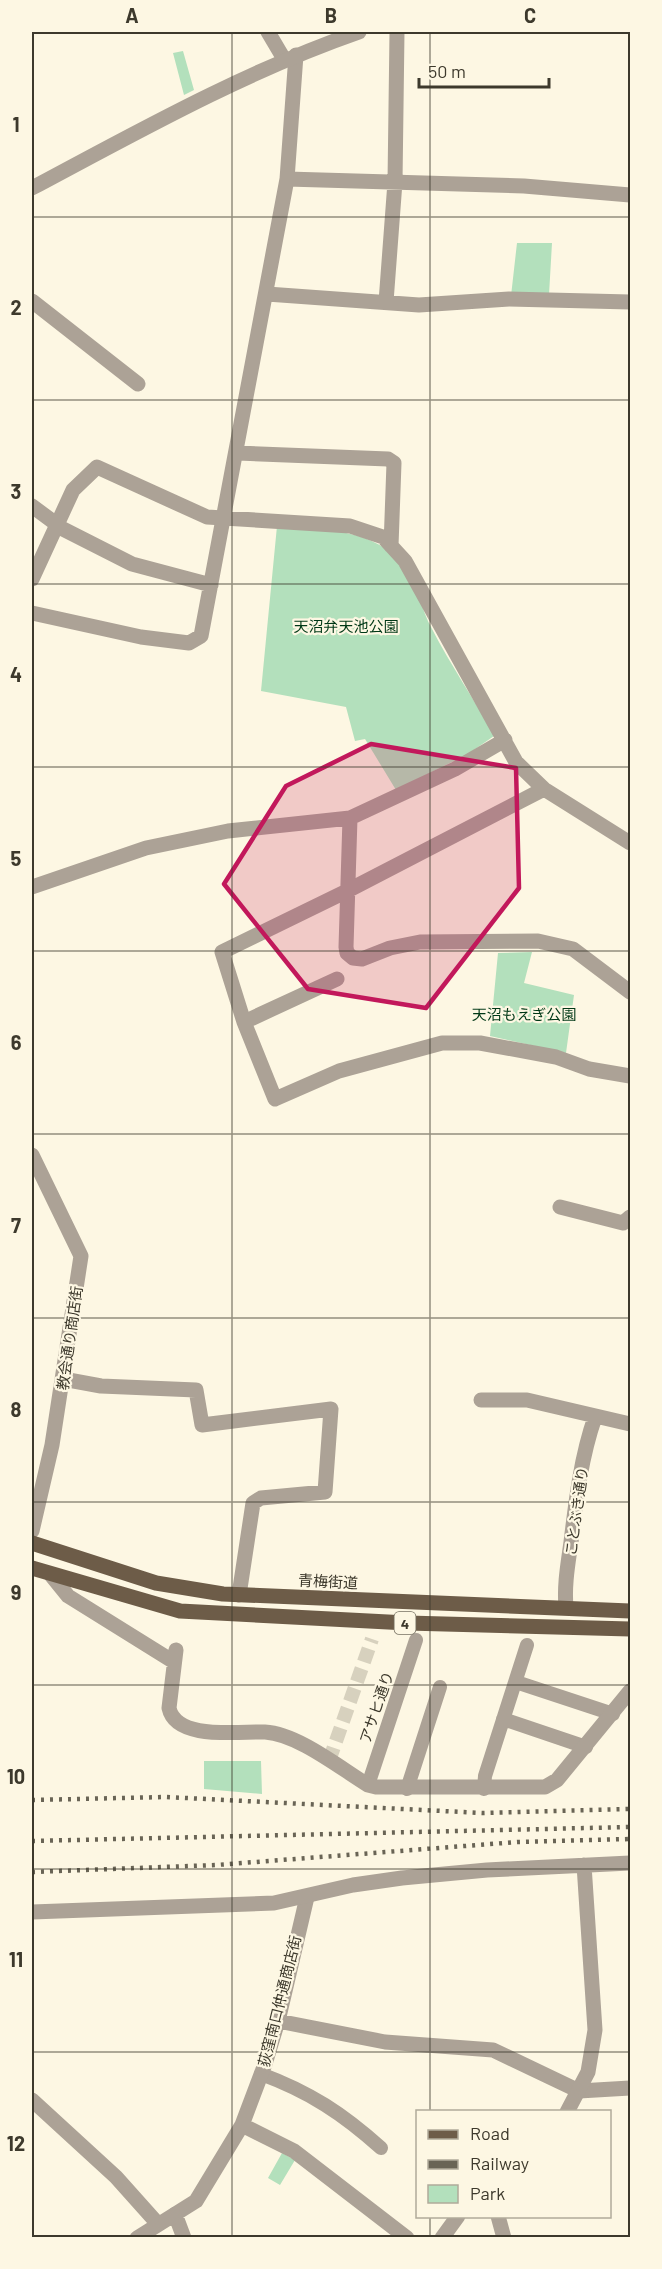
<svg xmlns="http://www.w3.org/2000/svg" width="662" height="2269" viewBox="0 0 662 2269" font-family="Barlow,'Noto Sans JP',sans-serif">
<rect width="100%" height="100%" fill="#fdf7e3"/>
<path fill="#b3e0bc" d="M 183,51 L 194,90 L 184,95 L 173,53 Z
M 517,243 L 552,243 L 549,295 L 511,296 Z
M 277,526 C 320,528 376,529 405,566 C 418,584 421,610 432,629 C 451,666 475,700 494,736 L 468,754 L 396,790 L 365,739 L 355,741 L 346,707 L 261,691 Z
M 532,952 L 524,983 L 574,995 L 566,1053 L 490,1036 L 498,953 Z
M 204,1761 L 261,1761 L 262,1794 L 204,1789 Z
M 282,2153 L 295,2160 L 280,2185 L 268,2178 Z"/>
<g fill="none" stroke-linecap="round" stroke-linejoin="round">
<path stroke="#d7d1be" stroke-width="14" stroke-dasharray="14 7" stroke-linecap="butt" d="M 329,1761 L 372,1639"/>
<path stroke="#aca296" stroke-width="14" d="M 516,1682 L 613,1714
M 503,1719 L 586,1747
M 368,1785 L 416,1640
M 407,1789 L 440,1687
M 484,1789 L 485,1776 L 527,1645
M 261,2074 C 310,2092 343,2114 381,2148"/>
<path stroke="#aca296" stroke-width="15" d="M 268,32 L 284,59
M 287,179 L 524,186 L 630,195
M 267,294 L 419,305 L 509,299 L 630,302
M 32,301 L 138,384
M 386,302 L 395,182 L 397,32
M 238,453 L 388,459 L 394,463 L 391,546
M 32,506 L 63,529 L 132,564 L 211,585
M 32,579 L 73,490 L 97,467 L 207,517 L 350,526 L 383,537 L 405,561 L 516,762 L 544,789 L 630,843
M 32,613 L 141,637 L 189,643 L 201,636 L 287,179 L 296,55
M 544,789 L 347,891 L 222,952 L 244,1022 L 275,1099 L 339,1071 L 442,1043 L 480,1043 L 556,1057 L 589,1069 L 630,1076
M 350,818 L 346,947 L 347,953 L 353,958 L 362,959 L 390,948 L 420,942 L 538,941 L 573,949 L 630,992
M 32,887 L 146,848 L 228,831 L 350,818 L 455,769 L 505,740
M 244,1022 L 337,979
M 32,1155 L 81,1256 L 52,1445 L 32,1531
M 560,1207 L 623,1223 L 630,1217
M 63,1379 L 101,1386 L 196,1390 L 202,1425 L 331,1409 L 325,1492 L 261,1498 L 253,1503 L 239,1595
M 481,1400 L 527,1400 L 630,1424
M 51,1575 L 68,1596 L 174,1662
M 566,1607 C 564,1585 568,1564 571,1542 C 576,1500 581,1457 595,1417
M 176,1650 L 169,1708 C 176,1741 240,1731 265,1732 C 298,1734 340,1768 368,1785 L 376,1787 L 545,1787 L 557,1780 L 630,1691
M 278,2021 L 385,2042 L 493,2050 L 579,2091 L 630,2088
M 32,2100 L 116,2177 L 158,2224
M 242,2125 L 294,2151 L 407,2238
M 175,2214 L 184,2238
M 498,2216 L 504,2238
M 137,2238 L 196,2201 L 242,2125 L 265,2064 L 278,2021 L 307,1897"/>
<path stroke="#aca296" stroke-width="15" d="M 32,188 C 139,131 244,72 359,32
M 32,1912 L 274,1903 L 353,1885 L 402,1878 L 487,1870 L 630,1863
M 567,2112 L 588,2072 L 595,2030 L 584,1865
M 442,2238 L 458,2216"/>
<path stroke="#6d5c48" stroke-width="15" d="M 32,1543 L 156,1583 L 223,1594 L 630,1611
M 32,1568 L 180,1611 L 407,1623 L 630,1629"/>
<path stroke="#696455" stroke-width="4.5" stroke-dasharray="3 6" stroke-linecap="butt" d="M 32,1800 L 166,1797 L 482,1813 L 630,1809
M 32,1841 L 630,1827
M 32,1872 L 216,1865 L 517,1842 L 630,1839"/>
</g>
<path fill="#c2185b" fill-opacity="0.2" stroke="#c2185b" stroke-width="4.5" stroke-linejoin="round" d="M 371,744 L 516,768 L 519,888 L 426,1008 L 308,989 L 224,884 L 286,786 Z"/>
<path fill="none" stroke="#3d392c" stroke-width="1.5" stroke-opacity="0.55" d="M 232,32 L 232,2238M 430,32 L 430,2112M 32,217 L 630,217M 32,400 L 630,400M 32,584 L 630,584M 32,767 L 630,767M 32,951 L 630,951M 32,1134 L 630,1134M 32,1318 L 630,1318M 32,1502 L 630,1502M 32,1685 L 630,1685M 32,1869 L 630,1869M 32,2052 L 630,2052M 430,2216 L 430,2238"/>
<g text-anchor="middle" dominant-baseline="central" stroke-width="4.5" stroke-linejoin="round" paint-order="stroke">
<rect fill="#fdf7e3" stroke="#777263" stroke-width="1.5" x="394.5" y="1612" width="21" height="22" rx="4.5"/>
<g font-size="14" font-weight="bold" fill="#3d392c">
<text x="405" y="1623">4</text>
</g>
<g font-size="15" fill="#003816" stroke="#fdf7e3">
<text x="346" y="626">天沼弁天池公園</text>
<text x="524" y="1014">天沼もえぎ公園</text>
</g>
<g font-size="15" fill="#3d392c" stroke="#fdf7e3">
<text transform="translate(69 1338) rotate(-82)">教会通り商店街</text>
<text transform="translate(576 1511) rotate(-82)">ことぶき通り</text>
<text transform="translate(328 1581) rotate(3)">青梅街道</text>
<text transform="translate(376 1707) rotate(-71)">アサヒ通り</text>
<text transform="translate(279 2001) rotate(-76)">荻窪南口仲通商店街</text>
</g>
</g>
<rect width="662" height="2269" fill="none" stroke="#fdf7e3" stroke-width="66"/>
<rect x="416" y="2110" width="195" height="108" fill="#fdf7e3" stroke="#b0ab9a" stroke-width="1.5"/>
<rect x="428" y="2130" width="30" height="9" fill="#6d5c48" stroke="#b0ab9a" stroke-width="1.5"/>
<text x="470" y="2140" font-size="18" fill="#3d392c">Road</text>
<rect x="428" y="2160" width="30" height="9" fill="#696455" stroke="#b0ab9a" stroke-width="1.5"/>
<text x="470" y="2170" font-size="18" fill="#3d392c">Railway</text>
<rect x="428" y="2185" width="30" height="18" fill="#b3e0bc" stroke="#b0ab9a" stroke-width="1.5"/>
<text x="470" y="2200" font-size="18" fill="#3d392c">Park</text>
<path d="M419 78v9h130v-9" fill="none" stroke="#3d392c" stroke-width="3"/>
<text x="428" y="78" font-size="18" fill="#3d392c" stroke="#fdf7e3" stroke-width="4.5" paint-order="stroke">50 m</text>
<rect x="33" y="33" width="596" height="2203" fill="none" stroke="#3d392c" stroke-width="2"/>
<g font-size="20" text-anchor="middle" font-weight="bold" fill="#3d392c">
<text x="132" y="23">A</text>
<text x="331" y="23">B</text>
<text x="530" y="23">C</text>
<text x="16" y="132">1</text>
<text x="16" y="315">2</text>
<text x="16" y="499">3</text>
<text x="16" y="682">4</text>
<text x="16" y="866">5</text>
<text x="16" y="1050">6</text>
<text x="16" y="1233">7</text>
<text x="16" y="1417">8</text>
<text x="16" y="1600">9</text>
<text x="16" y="1784">10</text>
<text x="16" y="1967">11</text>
<text x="16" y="2151">12</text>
</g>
</svg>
